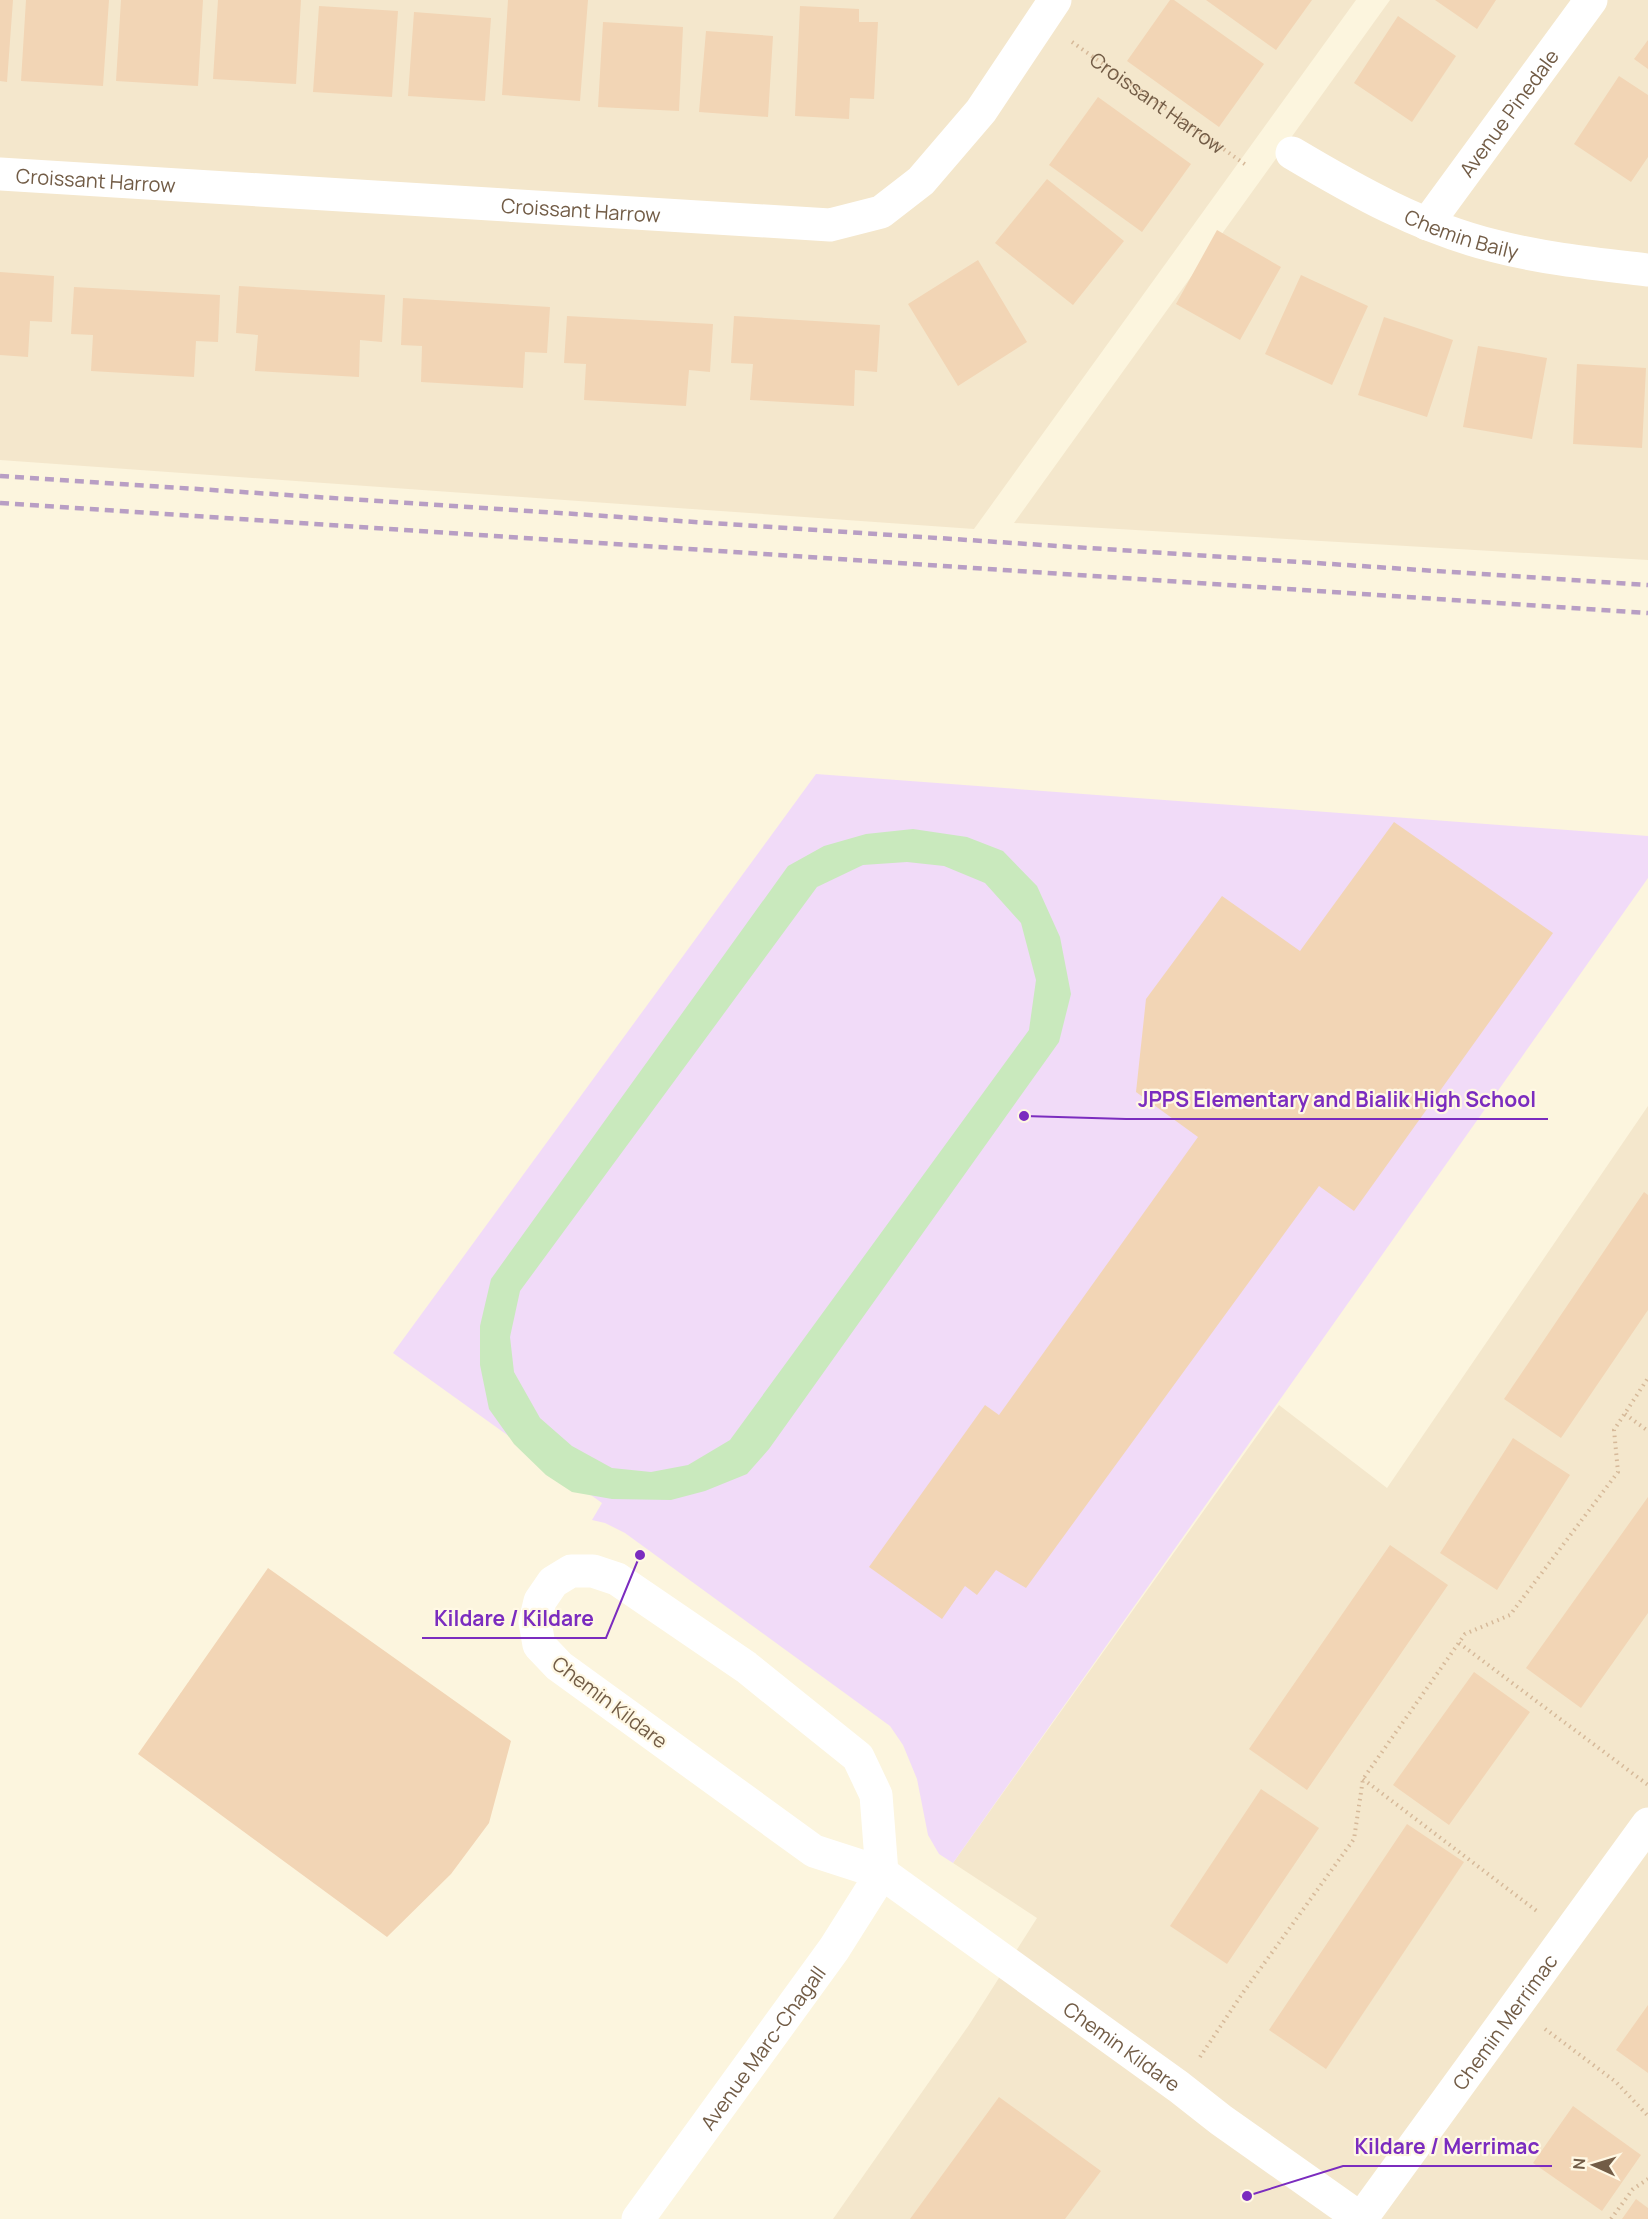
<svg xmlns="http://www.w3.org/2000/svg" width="1648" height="2219" viewBox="0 0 1648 2219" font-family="Manrope,sans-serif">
<rect width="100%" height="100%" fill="#fcf5de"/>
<path fill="#f4e7cc" d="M 0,0 L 1356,0 L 974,529 L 0,460 Z
M 1390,0 L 1648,0 L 1648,560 L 1014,523 Z
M 1648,1106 L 1648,2219 L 833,2219 L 969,2025 L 1037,1918 L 953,1863 L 1279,1405 L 1387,1488 Z"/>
<path fill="#f1dbf8" d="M 816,774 L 1648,836 L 1648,878 L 953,1863 L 939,1854 L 928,1835 L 917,1779 L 903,1745 L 890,1726 L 625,1533 L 605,1523 L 592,1520 L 602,1503 L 393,1353 Z"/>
<path fill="#c9e9bd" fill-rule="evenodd" d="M 913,829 L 967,837 L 1003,851 L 1037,886 L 1060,937 L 1071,994 L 1059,1042 L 769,1449 L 747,1474 L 705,1491 L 671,1500 L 612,1499 L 572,1492 L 546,1475 L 514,1444 L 489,1409 L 480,1365 L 480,1326 L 491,1279 L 788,866 L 824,846 L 866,834 ZM 907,862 L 944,866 L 985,883 L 1021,923 L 1036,980 L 1029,1030 L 730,1440 L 688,1465 L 651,1472 L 612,1468 L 572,1446 L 540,1418 L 514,1372 L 510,1337 L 520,1291 L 817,887 L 863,865 Z"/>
<path fill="#f2d5b5" d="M 0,0 L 13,0 L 7,82 L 0,81 Z
M 26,0 L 109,0 L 103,86 L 21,81 Z
M 121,0 L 203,0 L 198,86 L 116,81 Z
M 218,0 L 301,0 L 296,84 L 213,79 Z
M 508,0 L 588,0 L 580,101 L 502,95 Z
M 1170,0 L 1174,0 L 1264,64 L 1219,127 L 1127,61 Z
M 1206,0 L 1312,0 L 1276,50 Z
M 1435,0 L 1496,0 L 1477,29 Z
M 319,6 L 398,11 L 392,97 L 313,92 Z
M 800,6 L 859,9 L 859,22 L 878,22 L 874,99 L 850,98 L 849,119 L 795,116 Z
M 414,12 L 491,18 L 485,101 L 408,96 Z
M 1398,16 L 1456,56 L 1412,122 L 1354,83 Z
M 603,22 L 683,27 L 679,111 L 598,107 Z
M 706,31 L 773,36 L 768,117 L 699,112 Z
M 1648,40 L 1648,69 L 1634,59 Z
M 1619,76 L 1648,95 L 1648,157 L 1631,182 L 1574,144 Z
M 1098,97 L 1191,164 L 1142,232 L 1049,165 Z
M 1047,179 L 1124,241 L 1073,305 L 995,243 Z
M 1217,230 L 1281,267 L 1240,340 L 1176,304 Z
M 978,260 L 1027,342 L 958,386 L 908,304 Z
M 0,272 L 54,276 L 52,322 L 30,321 L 28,357 L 0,355 Z
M 1301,275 L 1368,306 L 1332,385 L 1265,354 Z
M 239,286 L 385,295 L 382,342 L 360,340 L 359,377 L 255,371 L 258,335 L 236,333 Z
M 74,287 L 220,295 L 218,342 L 196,341 L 194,377 L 91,371 L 93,335 L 71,334 Z
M 403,298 L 550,307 L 547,353 L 525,352 L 523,388 L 421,382 L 422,346 L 401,345 Z
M 567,316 L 713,324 L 710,372 L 689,370 L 686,406 L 584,400 L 586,364 L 564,363 Z
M 734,316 L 880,325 L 877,372 L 855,370 L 854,406 L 750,400 L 753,364 L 731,363 Z
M 1384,317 L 1453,340 L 1427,417 L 1358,395 Z
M 1478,346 L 1547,358 L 1532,439 L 1463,427 Z
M 1577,364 L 1646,368 L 1642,448 L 1573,444 Z
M 1394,822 L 1553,933 L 1354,1211 L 1319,1186 L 1026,1588 L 996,1570 L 977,1595 L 965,1586 L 942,1619 L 869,1567 L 985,1405 L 999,1415 L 1198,1137 L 1136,1092 L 1146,999 L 1222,896 L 1300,951 Z
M 1644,1192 L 1648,1195 L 1648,1310 L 1561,1438 L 1504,1399 Z
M 1513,1438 L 1570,1475 L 1497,1590 L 1440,1553 Z
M 1648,1497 L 1648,1613 L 1581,1708 L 1526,1668 Z
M 1390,1545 L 1448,1585 L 1307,1790 L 1249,1749 Z
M 268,1568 L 511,1741 L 489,1823 L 451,1874 L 387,1937 L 138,1754 Z
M 1474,1672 L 1530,1712 L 1449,1825 L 1393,1785 Z
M 1261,1789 L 1319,1828 L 1227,1964 L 1170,1926 Z
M 1407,1824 L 1464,1862 L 1326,2069 L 1269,2030 Z
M 1648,2005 L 1648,2073 L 1616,2050 Z
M 999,2097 L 1101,2171 L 1065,2219 L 910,2219 Z
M 1573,2106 L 1641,2155 L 1602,2211 L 1533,2163 Z
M 1636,2199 L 1648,2208 L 1648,2219 L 1622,2219 Z"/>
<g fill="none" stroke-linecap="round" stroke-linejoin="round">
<g stroke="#d6b999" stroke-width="4" stroke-dasharray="1.5 4.5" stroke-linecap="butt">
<path id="s1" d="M 1072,42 L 1246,165"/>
<path d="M 1625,1414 L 1648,1431"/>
<path d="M 1459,1643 L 1648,1785"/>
<path d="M 1363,1779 L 1538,1912"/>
<path d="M 1545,2029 L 1616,2082 L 1648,2116"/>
<path d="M 1200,2057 L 1242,1994 L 1354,1839 L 1363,1779 L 1465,1634 L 1510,1615 L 1618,1472 L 1614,1430 L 1648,1378"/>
<path d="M 1611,2219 L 1633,2189 L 1648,2179"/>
</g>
<g stroke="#fff" stroke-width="33">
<path id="s2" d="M 1292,153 C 1356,191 1421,228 1495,246 C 1545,259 1597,264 1648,270"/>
<path id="s3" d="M 0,174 L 830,225 L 881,212 L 921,181 L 981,111 L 1055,0"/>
<path id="s4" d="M 1427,224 L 1591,0"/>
<path d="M 571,1571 L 593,1571 L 617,1579 L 746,1667 L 858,1757 L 876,1795 L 882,1873 L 814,1851 L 559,1666 L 539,1645 L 535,1622 L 540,1601 L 553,1582 Z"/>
<path id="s5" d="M 638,2219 L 834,1949 L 882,1873"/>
<path id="s6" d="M 1361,2219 L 1648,1824"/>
</g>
<path stroke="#fff" stroke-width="33" id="s7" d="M 882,1873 L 1179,2087 L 1221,2120 L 1361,2219"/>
<path stroke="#b89ec4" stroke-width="4.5" stroke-dasharray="9 6" stroke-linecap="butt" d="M 0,476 L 1648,585
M 0,503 L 1648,613"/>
</g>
<g text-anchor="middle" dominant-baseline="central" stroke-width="4.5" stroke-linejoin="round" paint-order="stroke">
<g font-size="20" fill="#725c46" stroke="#fff8e4">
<text stroke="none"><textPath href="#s1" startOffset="105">Croissant Harrow</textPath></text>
<text stroke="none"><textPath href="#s4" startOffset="138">Avenue Pinedale</textPath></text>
<text stroke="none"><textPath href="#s3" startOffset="96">Croissant Harrow</textPath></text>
<text stroke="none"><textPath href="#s3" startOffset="582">Croissant Harrow</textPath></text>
<text stroke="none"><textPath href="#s2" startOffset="189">Chemin Baily</textPath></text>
<text transform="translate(610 1702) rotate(37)">Chemin Kildare</text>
<text stroke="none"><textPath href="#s6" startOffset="244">Chemin Merrimac</textPath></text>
<text stroke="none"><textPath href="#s7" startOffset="296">Chemin Kildare</textPath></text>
<text stroke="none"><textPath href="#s5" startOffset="212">Avenue Marc-Chagall</textPath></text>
</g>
</g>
<path fill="none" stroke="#7b2cbf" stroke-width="2" d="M1024 1116L1126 1119H1548M640 1555L606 1638H422M1247 2196L1343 2166H1552"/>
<g fill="#7b2cbf" stroke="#fff8e4" stroke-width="2">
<circle cx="1024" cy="1116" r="6"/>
<circle cx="640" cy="1555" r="6"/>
<circle cx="1247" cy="2196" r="6"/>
</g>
<g font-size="21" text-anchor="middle" font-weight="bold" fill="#7b2cbf" stroke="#fff8e4" stroke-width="4.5" stroke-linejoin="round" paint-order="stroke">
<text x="1337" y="1107">JPPS Elementary and Bialik High School</text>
<text x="514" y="1626">Kildare / Kildare</text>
<text x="1447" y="2154">Kildare / Merrimac</text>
</g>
<g transform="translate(1594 2165) rotate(274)" stroke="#fff8e4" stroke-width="4.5" paint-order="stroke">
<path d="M0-4.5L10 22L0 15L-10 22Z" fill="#725c46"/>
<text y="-9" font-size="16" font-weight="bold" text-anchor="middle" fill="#725c46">N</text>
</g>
</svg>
